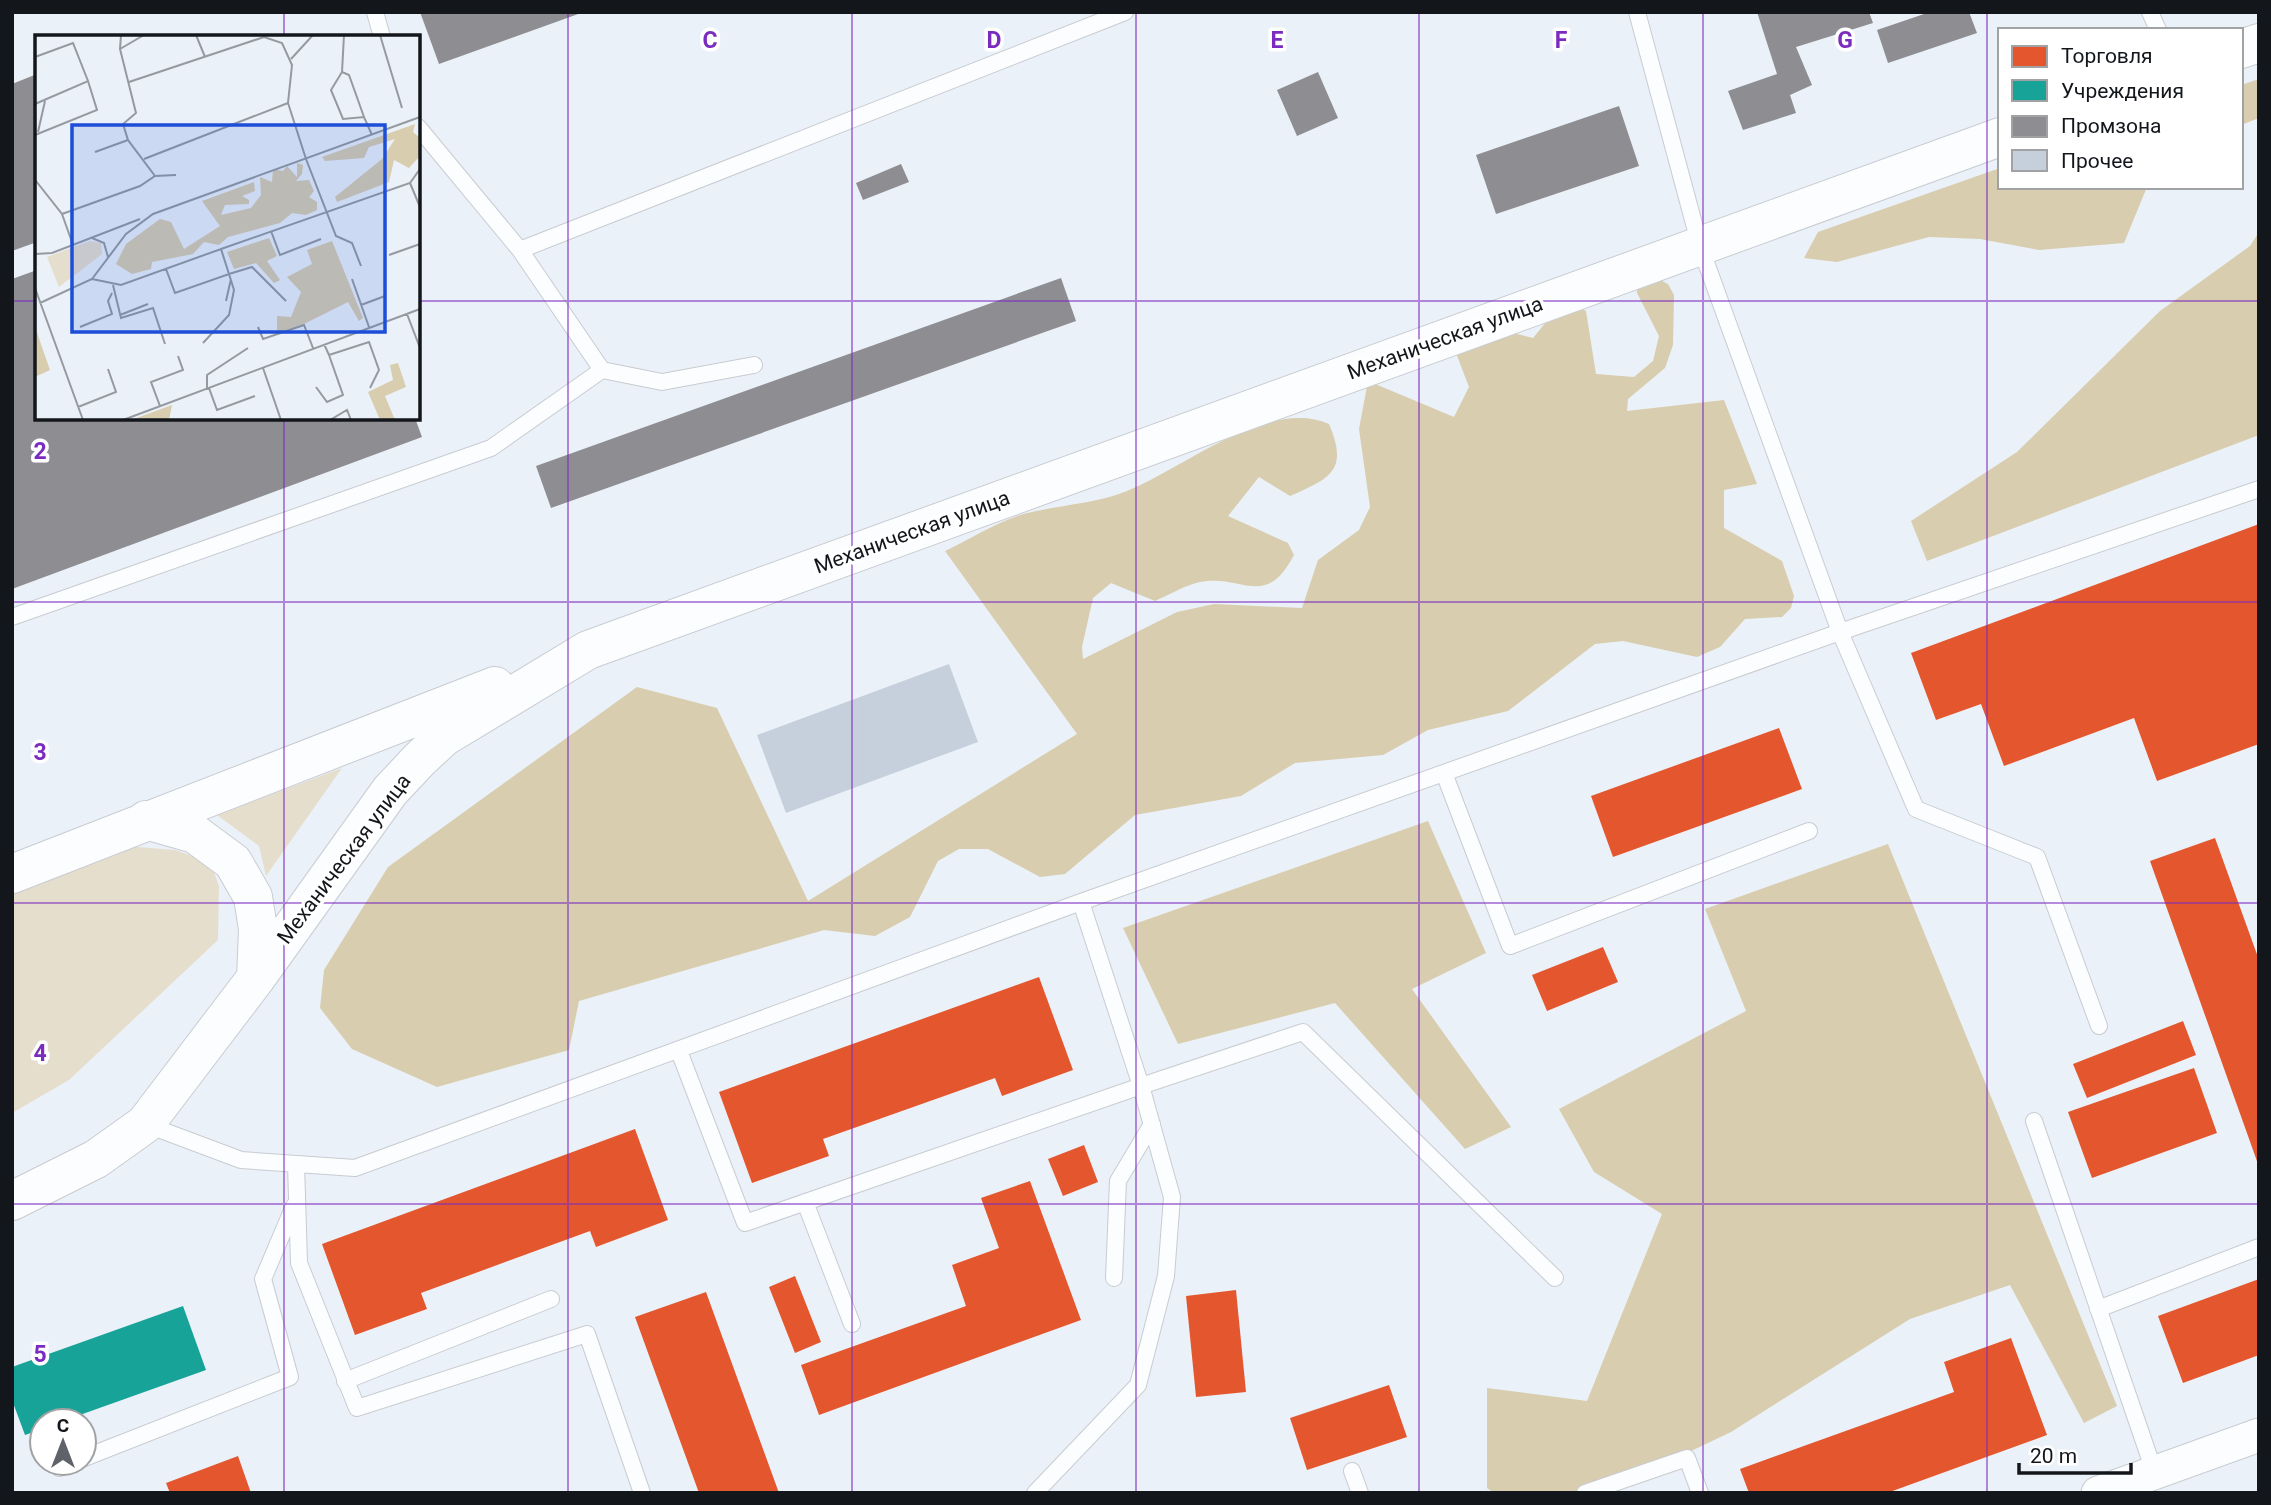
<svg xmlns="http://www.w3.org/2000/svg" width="2271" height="1505" viewBox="0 0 2271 1505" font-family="Roboto,sans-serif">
<rect width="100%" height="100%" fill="#ebf1f8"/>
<path fill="#e5decd" d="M 342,768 L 266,876 L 259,846 L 217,815 Z
M 125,846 L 175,850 L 210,862 L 219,886 L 218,940 L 69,1080 L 12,1113 L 12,890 Z"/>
<path fill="#d8cdae" d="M 2259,79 L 2259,118 L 2241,125 L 2241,85 Z
M 2000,168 L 2000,187 L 2147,187 L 2124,243 L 2039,250 L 1980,239 L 1929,237 L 1837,262 L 1804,258 L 1818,232 Z
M 2259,232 L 2259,435 L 1927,561 L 1911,521 L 2017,452 L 2160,311 L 2250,246 Z
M 1647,273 L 1668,284 L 1674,295 L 1673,345 L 1665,368 L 1628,399 L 1627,411 L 1724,400 L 1757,484 L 1724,490 L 1724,528 L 1782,561 L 1794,596 L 1791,608 L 1782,617 L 1745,619 L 1720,647 L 1697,657 L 1623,641 L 1595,644 L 1508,711 L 1428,730 L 1383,755 L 1295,763 L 1241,796 L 1135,815 L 1065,874 L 1040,877 L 988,849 L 959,849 L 938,861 L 910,917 L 875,936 L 824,930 L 579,1001 L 569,1050 L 437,1087 L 352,1049 L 320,1008 L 324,970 L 388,867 L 637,687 L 717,708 L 808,901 L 1077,734 L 945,551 C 968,540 992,525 1017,516 C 1052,505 1093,505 1127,491 C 1182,469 1269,397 1329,424 C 1349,471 1330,478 1290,496 L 1259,477 L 1228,516 L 1288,543 L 1294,555 C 1265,610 1243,574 1200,582 C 1185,585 1169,595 1155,601 L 1111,583 L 1093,598 L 1082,647 L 1083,659 L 1177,612 L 1214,604 L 1302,608 L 1318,560 L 1359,530 L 1370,507 L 1359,429 L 1368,381 L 1454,417 L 1469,387 L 1451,340 L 1460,319 L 1533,338 L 1564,300 L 1586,311 L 1596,374 L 1634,377 L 1653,361 L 1659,336 L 1637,293 L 1637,280 Z
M 1428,821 L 1486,953 L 1412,989 L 1511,1127 L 1465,1149 L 1335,1003 L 1178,1044 L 1123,928 Z
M 1888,844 L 2117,1406 L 2084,1423 L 2010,1285 L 1910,1319 L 1731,1432 L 1603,1493 L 1494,1493 L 1487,1488 L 1487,1388 L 1587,1401 L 1662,1214 L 1594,1172 L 1559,1109 L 1746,1011 L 1705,909 Z"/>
<path fill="#e4572e" d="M 2259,524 L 2259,744 L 2157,781 L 2134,718 L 2004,766 L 1981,704 L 1936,720 L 1911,653 Z
M 1779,728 L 1802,789 L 1613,857 L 1591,796 Z
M 2215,838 L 2259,960 L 2258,1164 L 2150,861 Z
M 1603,947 L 1618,982 L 1547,1011 L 1532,975 Z
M 1039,977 L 1073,1070 L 1002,1096 L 995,1078 L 823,1139 L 829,1156 L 752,1183 L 719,1092 Z
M 2183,1021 L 2196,1055 L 2087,1098 L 2073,1064 Z
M 2194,1068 L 2217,1133 L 2092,1178 L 2068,1112 Z
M 635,1129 L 668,1220 L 596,1247 L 590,1231 L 421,1293 L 427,1309 L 355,1335 L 322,1244 Z
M 1084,1145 L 1098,1182 L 1063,1196 L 1048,1159 Z
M 1030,1181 L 1081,1320 L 819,1415 L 801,1365 L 966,1306 L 952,1265 L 999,1248 L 981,1198 Z
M 795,1276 L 821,1342 L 795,1353 L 769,1287 Z
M 2259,1279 L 2259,1355 L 2183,1383 L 2158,1316 Z
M 1236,1290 L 1246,1392 L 1196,1397 L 1186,1296 Z
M 706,1292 L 779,1493 L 699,1493 L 635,1317 Z
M 2011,1338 L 2047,1435 L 1887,1493 L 1749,1493 L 1740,1469 L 1954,1392 L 1944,1362 Z
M 1389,1385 L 1407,1437 L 1307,1470 L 1290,1418 Z
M 238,1456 L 251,1493 L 170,1493 L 166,1483 Z"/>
<path fill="#17a398" d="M 183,1306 L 206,1370 L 63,1421 L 42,1421 L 42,1429 L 25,1435 L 12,1400 L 12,1367 Z"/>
<path fill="#8d8d92" d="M 420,12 L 581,12 L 581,13 L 439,64 Z
M 1757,12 L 1869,12 L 1873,23 L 1796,47 L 1812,85 L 1790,95 L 1796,113 L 1743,130 L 1728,91 L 1777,74 Z
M 1930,12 L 1969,12 L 1977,33 L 1888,63 L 1877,30 Z
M 1318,72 L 1338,118 L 1297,136 L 1277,90 Z
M 37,74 L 37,242 L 12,251 L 12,84 Z
M 1619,106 L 1639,166 L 1496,214 L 1476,155 Z
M 901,164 L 909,182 L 863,200 L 856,183 Z
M 37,270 L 37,418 L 415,418 L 422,437 L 12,589 L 12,279 Z
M 1061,278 L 1076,321 L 551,508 L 536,466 Z"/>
<path fill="#c6d0dc" d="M 949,664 L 978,742 L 786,813 L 757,735 Z"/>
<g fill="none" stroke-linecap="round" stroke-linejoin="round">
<defs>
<path id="service" d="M 375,12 L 382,37
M 1637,12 L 1700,246 L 1840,632 L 1916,809 L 2037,857 L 2099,1026
M 2150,12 L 2158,30
M 418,127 L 520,250 L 602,370 L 662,382 L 754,365
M 520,250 L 1125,12
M 12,617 L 491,448 L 602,370
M 1444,773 L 1510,946 L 1809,831
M 1081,902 L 1840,632 L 2259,489
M 679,1051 L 745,1223 L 1141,1086 L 1172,1197 L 1166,1276 L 1138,1385 L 1035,1493
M 2034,1121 L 2154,1471
M 145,1124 L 241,1160 L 355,1168 L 1081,902 L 1141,1086 L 1303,1032 L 1555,1278
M 296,1164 L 299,1263 L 357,1408 L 587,1334 L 642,1493
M 805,1202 L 852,1324
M 1114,1278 L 1118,1181 L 1152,1124
M 2098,1309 L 2259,1247
M 345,1381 L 551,1299
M 84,1458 L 290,1377 L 263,1279 L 294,1206
M 59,1468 L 72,1463
M 1352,1471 L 1360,1493
M 1585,1493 L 1687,1458 L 1700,1493"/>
<path id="minor" d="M 2098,1493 L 2259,1435"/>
<path id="tertiary" d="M 2241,49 L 2259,43
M 146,820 L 195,834 L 233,862 L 253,897 L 258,929 L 256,978
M 12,874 L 495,686
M 12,1201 L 96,1159 L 145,1124 L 256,978 L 390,791 L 420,759 L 444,737 L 588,650 L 2000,137"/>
</defs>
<use href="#service" stroke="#c8ccd2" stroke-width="18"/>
<use href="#minor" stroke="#c8ccd2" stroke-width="35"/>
<use href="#tertiary" stroke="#c8ccd2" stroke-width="40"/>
<use href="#service" stroke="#fcfdfe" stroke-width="16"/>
<use href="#minor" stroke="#fcfdfe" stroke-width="33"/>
<use href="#tertiary" stroke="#fcfdfe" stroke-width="38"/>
</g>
<path fill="none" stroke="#7b2cbf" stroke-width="2" stroke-opacity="0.55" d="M 284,12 L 284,37M 568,12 L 568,1493M 852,12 L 852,1493M 1136,12 L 1136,1493M 1419,12 L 1419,1493M 1703,12 L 1703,1493M 1987,12 L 1987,1493M 12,301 L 37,301M 418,301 L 2259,301M 284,418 L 284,1493M 12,602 L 2259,602M 12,903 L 2259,903M 12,1204 L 2259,1204"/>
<g text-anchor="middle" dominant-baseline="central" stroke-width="7" stroke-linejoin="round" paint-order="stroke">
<g font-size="21" fill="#13171c" stroke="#fff">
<text transform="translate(1445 338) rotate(-20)">Механическая улица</text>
<text transform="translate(912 532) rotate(-20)">Механическая улица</text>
<text transform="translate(344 859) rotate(-53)">Механическая улица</text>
</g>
</g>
<g transform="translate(35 35)">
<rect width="385" height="385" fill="#ebf1f8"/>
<path d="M 55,206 L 66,208 L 67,219 L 24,252 L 12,222 Z" fill="#e5decd"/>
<path d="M 380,89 L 378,97 L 385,103 L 385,121 L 374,133 L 359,125 L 354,147 L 302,167 L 300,162 L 347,124 L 360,104 L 334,112 L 329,123 L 290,126 L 287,122 ZM 262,128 L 268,130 L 267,139 L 261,146 L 274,145 L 279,156 L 274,162 L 282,167 L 282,175 L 271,180 L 257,178 L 245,188 L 193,202 L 184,210 L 169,207 L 158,219 L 117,227 L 116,234 L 97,239 L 81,229 L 91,209 L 125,184 L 136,187 L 149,214 L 185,191 L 167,166 L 219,147 L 220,156 L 207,161 L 214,165 L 214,169 L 190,170 L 186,180 L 216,173 L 226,160 L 225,142 L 237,147 L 238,134 L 248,136 L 252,131 L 262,142 ZM 234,203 L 242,221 L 232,226 L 245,245 L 239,248 L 221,228 L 199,234 L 192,217 ZM 297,206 L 328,283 L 324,286 L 313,267 L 249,299 L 242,295 L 242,281 L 256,282 L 266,257 L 252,242 L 277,229 L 272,215 ZM 0,292 L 15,335 L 0,342 ZM 363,328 L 371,352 L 350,361 L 360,385 L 345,385 L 333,357 L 358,345 L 355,330 ZM 137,370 L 134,385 L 96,385 Z" fill="#d8cdae"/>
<path fill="none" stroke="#959aa0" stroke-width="2" d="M 86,0 L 85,14 L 101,78 L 88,89 L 93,105 L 120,141M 161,0 L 170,22M 309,0 L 307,37 L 296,55 L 308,84 L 329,82 L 337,100M 345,0 L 367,73M 85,14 L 109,0M 0,22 L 38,8 L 53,46M 256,24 L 278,0M 307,37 L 314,40 L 329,82M 94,47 L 229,2 L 247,8 L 257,30 L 253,68 L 271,124 L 301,201 L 317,208 L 326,231M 0,69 L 53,46 L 62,75 L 0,100M 3,97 L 10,66M 60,117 L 93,105M 109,124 L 253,68M 1,146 L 27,179 L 38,210M 375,148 L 385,172M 27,179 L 105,151 L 120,141 L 141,140M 236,196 L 245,220 L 286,204M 57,203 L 69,208 L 73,222M 186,214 L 375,148 L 385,134M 0,219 L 17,218 L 105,184M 354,220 L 385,209M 131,234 L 140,258 L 194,239 L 199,255 L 194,280 L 168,308M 57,244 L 86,250 L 186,214 L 194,239 L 217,232 L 251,266M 317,244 L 334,292M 78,250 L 86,283 L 118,273 L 130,309M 0,253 L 48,385M 191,266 L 196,244M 5,268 L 57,244 L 91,199 L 118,179 L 385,82M 326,270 L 350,261M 372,279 L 385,313M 85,280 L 113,269M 45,292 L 77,279 L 73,266 L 77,258M 223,292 L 228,304 L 269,290 L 278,313M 289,309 L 294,320 L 334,307 L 344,335 L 335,353M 228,333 L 246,385M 281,352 L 292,367 L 308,360 L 294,320M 174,353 L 182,375 L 220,361M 172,354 L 172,340 L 213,313M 125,371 L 116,347 L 148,335 L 143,321M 43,372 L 81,357 L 73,334M 88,385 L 385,274M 295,385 L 312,375 L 316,385"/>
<path fill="#1d4ed8" fill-opacity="0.15" stroke="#1d4ed8" stroke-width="3.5" d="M 37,90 L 350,90 L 350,297 L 37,297 Z"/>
<rect width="385" height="385" fill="none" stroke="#13171c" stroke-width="3.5"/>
</g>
<g font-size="23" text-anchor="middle" font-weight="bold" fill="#7b2cbf" stroke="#fff" stroke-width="7" stroke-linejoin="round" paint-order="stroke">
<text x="710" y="48">C</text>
<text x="994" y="48">D</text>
<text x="1277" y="48">E</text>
<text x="1561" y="48">F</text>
<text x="1845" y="48">G</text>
<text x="40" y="459">2</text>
<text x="40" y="760">3</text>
<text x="40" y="1061">4</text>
<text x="40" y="1362">5</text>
</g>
<rect width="2271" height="1505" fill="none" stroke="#13171c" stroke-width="28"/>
<rect x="1998" y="28" width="245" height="161" fill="#ffffff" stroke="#a1a2a4" stroke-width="2"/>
<rect x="2012" y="46" width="35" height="21" fill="#e4572e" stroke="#a1a2a4" stroke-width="2"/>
<text x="2061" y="63" font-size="21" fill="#13171c">Торговля</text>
<rect x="2012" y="80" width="35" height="21" fill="#17a398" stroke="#a1a2a4" stroke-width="2"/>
<text x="2061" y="98" font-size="21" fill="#13171c">Учреждения</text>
<rect x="2012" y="116" width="35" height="21" fill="#8d8d92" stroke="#a1a2a4" stroke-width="2"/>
<text x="2061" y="133" font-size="21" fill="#13171c">Промзона</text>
<rect x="2012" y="150" width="35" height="21" fill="#c6d0dc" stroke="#a1a2a4" stroke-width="2"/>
<text x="2061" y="168" font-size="21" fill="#13171c">Прочее</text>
<g transform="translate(63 1442)"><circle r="33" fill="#ffffff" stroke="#a1a2a4" stroke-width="2"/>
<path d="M0-5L12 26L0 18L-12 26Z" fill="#5f6369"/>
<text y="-10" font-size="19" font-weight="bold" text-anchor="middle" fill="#13171c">С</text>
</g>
<path d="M2019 1463v10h112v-10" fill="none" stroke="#13171c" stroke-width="3.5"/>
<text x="2030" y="1463" font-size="21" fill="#13171c" stroke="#ffffff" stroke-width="5" paint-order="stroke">20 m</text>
</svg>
